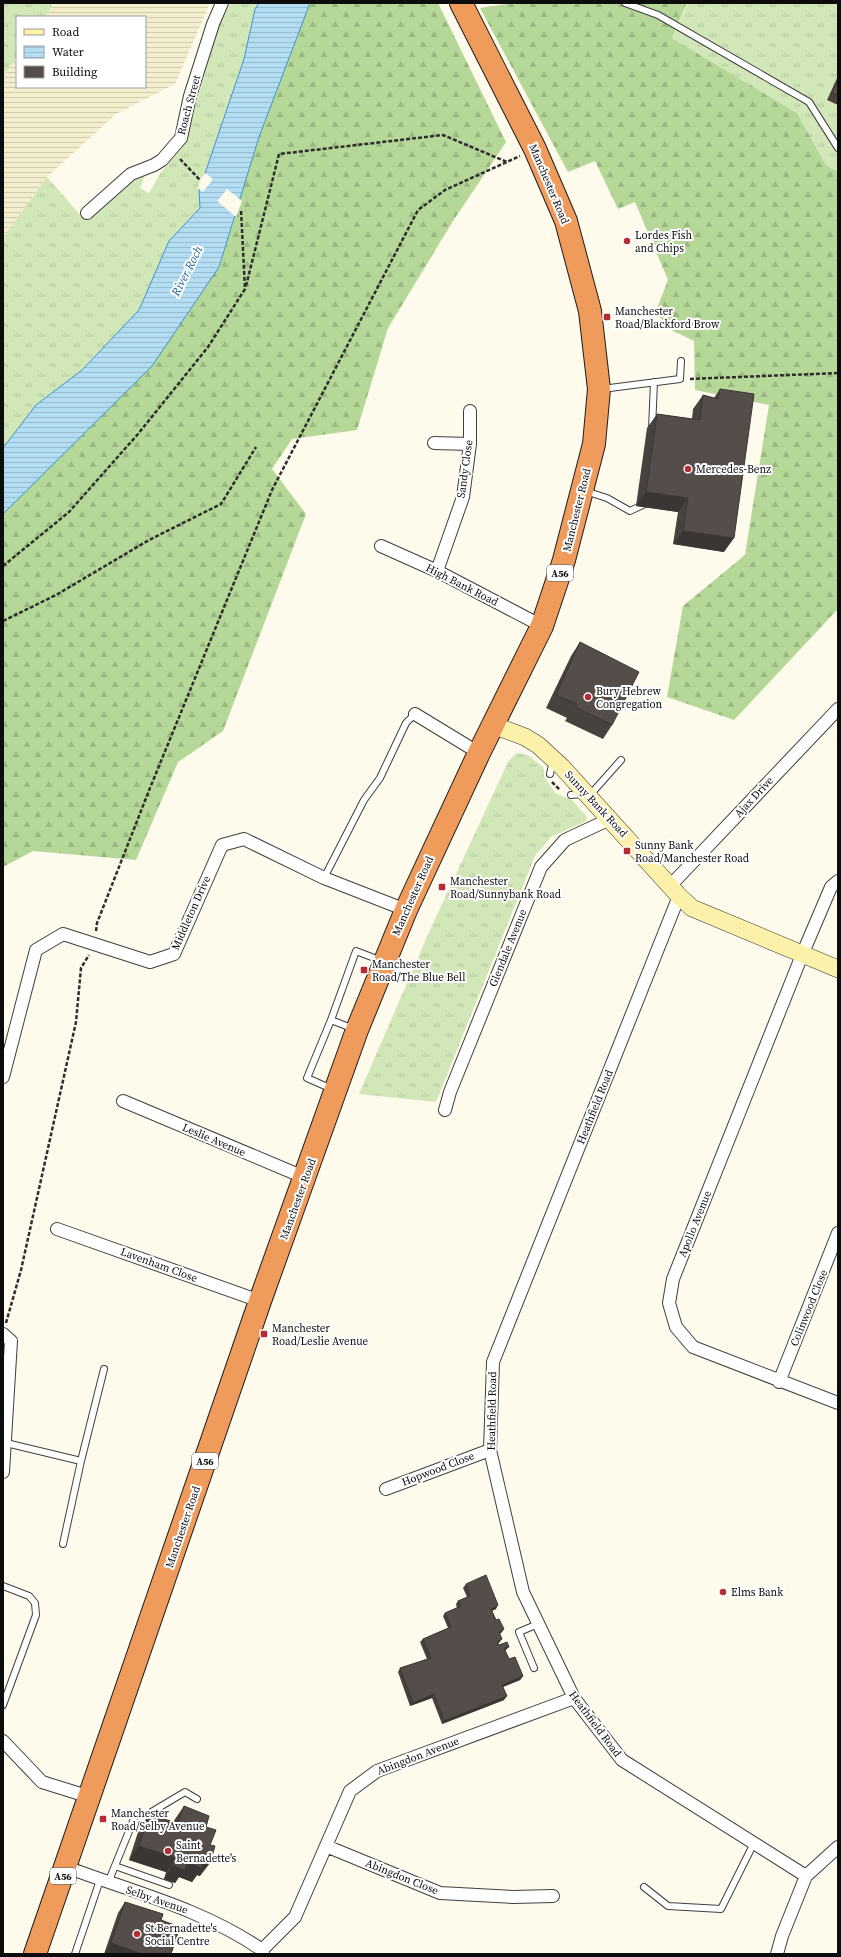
<svg xmlns="http://www.w3.org/2000/svg" width="841" height="1957" viewBox="0 0 841 1957" font-family="'Source Serif 4',serif">
<defs>
<pattern id="farmland-rules" width="6" height="5" patternUnits="userSpaceOnUse"><rect width="6" height="5" fill="#f3efce"/><path d="M0 2.5h6" fill="none" stroke="#cfccb0"/></pattern>
<pattern id="grass-tufts" width="24" height="20" patternUnits="userSpaceOnUse"><rect width="24" height="20" fill="#d1e7b8"/><path d="M3 7l-1-3M5 7V3M7 7l1-3M15 17l-1-3M17 17v-4M19 17l1-3" fill="none" stroke="#b2c59d"/></pattern>
<pattern id="forest-firs" width="22" height="20" patternUnits="userSpaceOnUse"><rect width="22" height="20" fill="#b5d798"/><path d="M5 1l3.5 6h-7zM16 11l3.5 6h-7z" fill="#9ab782"/></pattern>
<pattern id="water-rules" width="6" height="5" patternUnits="userSpaceOnUse"><rect width="6" height="5" fill="#b3ddf3"/><path d="M0 2.5h6" fill="none" stroke="#99bccf"/></pattern>
</defs>
<rect width="100%" height="100%" fill="#fefaec"/>
<path fill="url(#farmland-rules)" d="M 55,3 L 210,3 L 175,84 L 116,114 L 47,177 L 3,238 L 3,77 L 17,57 L 17,87 L 145,87 L 145,17 L 45,17 Z"/>
<path fill="url(#grass-tufts)" d="M 3,3 L 51,3 L 52,7 L 45,17 L 17,17 L 17,57 L 3,77 Z
M 230,3 L 259,3 L 255,9 L 244,58 L 199,191 L 200,208 L 169,241 L 139,310 L 82,370 L 36,405 L 3,448 L 3,238 L 47,177 L 83,218 L 90,216 L 137,176 L 147,170 L 140,188 L 149,193 L 161,172 L 183,147 L 218,29 Z
M 688,3 L 838,3 L 838,172 L 826,165 L 797,113 L 672,38 Z
M 516,753 L 528,755 L 544,768 L 544,776 L 555,793 L 572,800 L 587,817 L 586,821 L 551,837 L 535,856 L 436,1102 L 359,1094 L 430,930 L 508,762 Z"/>
<path fill="url(#forest-firs)" d="M 310,3 L 438,3 L 506,142 L 453,221 L 388,328 L 357,430 L 292,439 L 272,469 L 306,514 L 223,731 L 178,762 L 136,860 L 33,851 L 3,867 L 3,514 L 219,268 L 259,137 Z
M 514,3 L 687,3 L 672,38 L 797,113 L 826,165 L 838,172 L 838,609 L 734,720 L 667,697 L 683,606 L 745,555 L 769,405 L 695,390 L 694,341 L 667,328 L 656,311 L 668,280 L 635,202 L 618,209 L 595,161 L 568,172 L 480,8 Z"/>
<path fill="url(#water-rules)" stroke="#3e93c7" d="M 259,3 L 310,3 L 259,137 L 219,267 L 152,366 L 3,514 L 3,448 L 36,405 L 82,370 L 139,310 L 169,241 L 200,208 L 199,191 L 244,59 L 255,9 Z"/>
<path fill="#fefaec" d="M 205,173 L 213,179 L 203,192 L 198,188 L 200,180 Z
M 227,189 L 242,201 L 236,217 L 217,201 Z"/>
<g fill="none" stroke-linecap="round" stroke-linejoin="round">
<defs>
<path id="lane" d="M 625,3 L 658,15 L 809,102 L 838,148
M 602,389 L 680,379 L 681,361
M 652,429 L 654,382
M 585,491 L 607,498 L 630,511 L 647,503
M 550,774 L 553,760
M 571,795 L 583,794
M 590,795 L 621,760
M 324,878 L 364,800 L 380,778 L 406,723 L 415,714
M 331,1020 L 356,951 L 382,961
M 332,1089 L 307,1078 L 331,1020 L 354,1029
M 6,1443 L 81,1461 L 63,1544
M 81,1461 L 104,1369
M 3,1586 L 29,1596 L 35,1603 L 36,1615 L 3,1705
M 534,1668 L 519,1632 L 538,1624
M 115,1866 L 169,1885
M 108,1883 L 136,1814 L 148,1814 L 185,1792 L 197,1799
M 644,1887 L 668,1906 L 721,1909 L 754,1843
M 75,1954 L 100,1880"/>
<path id="street" d="M 87,213 L 131,174 L 154,165 L 162,160 L 181,138 L 190,96 L 213,24 L 222,3
M 434,443 L 470,444
M 381,546 L 437,571 L 542,626
M 437,571 L 463,497 L 470,444 L 470,411
M 415,714 L 479,753
M 838,881 L 831,887 L 802,955 L 673,1279 L 669,1303 L 676,1327 L 693,1347 L 838,1403
M 670,886 L 838,709
M 679,896 L 493,1362 L 490,1450 L 523,1592 L 574,1698 L 622,1760 L 806,1876
M 3,1077 L 36,950 L 63,934 L 150,962 L 174,954 L 222,845 L 244,839 L 324,878 L 406,910
M 123,1101 L 306,1178
M 445,1110 L 450,1092 L 541,867 L 565,840 L 610,819
M 57,1229 L 260,1301
M 3,1334 L 11,1341 L 3,1472
M 779,1382 L 838,1233
M 386,1489 L 490,1450
M 3,1741 L 42,1782 L 90,1797
M 326,1846 L 440,1893 L 513,1897 L 553,1896
M 66,1867 C 133,1892 203,1909 262,1950 L 263,1954
M 262,1950 L 295,1917 L 350,1791 L 377,1771 L 574,1698
M 777,1954 L 782,1936 L 806,1876 L 838,1847"/>
<path id="secondary" d="M 493,725 L 525,737 L 538,745 L 562,767 L 679,896 L 692,908 L 838,969"/>
<path id="highway" d="M 35,1954 L 260,1301 L 357,1030 L 406,910 L 479,753 L 542,626 L 564,560 L 594,444 L 599,389 L 590,311 L 566,221 L 535,149 L 461,3"/>
</defs>
<use href="#lane" stroke="#3f3f3f" stroke-width="8"/>
<use href="#street" stroke="#3f3f3f" stroke-width="14"/>
<use href="#secondary" stroke="#2e2e2e" stroke-width="18"/>
<use href="#highway" stroke="#1d1d1d" stroke-width="24"/>
<path stroke="#2e2e2e" stroke-width="2.5" stroke-dasharray="4 2" stroke-linecap="butt" d="M 180,159 L 200,180
M 246,286 L 279,154 L 443,135 L 507,162
M 690,379 L 838,373
M 3,566 L 69,512 L 138,434 L 208,347 L 245,289 L 241,210
M 3,621 L 56,595 L 149,540 L 221,504 L 256,447
M 552,782 L 560,790
M 96,931 L 97,923 L 150,788 L 272,490 L 418,210 L 445,190 L 520,156
M 6,1323 L 21,1270 L 76,1022 L 81,968 L 89,955"/>
<use href="#lane" stroke="#fff" stroke-width="6"/>
<use href="#street" stroke="#fff" stroke-width="12"/>
<use href="#secondary" stroke="#fbf1aa" stroke-width="17"/>
<use href="#highway" stroke="#ee9b5b" stroke-width="22"/>
</g>
<path fill="#48423f" d="M 838,76 L 838,105 L 827,100 Z
M 720,389 L 724,552 L 673,544 L 678,512 L 636,506 L 647,428 L 657,414 L 692,419 L 693,409 L 703,395 L 714,398 Z
M 580,642 L 612,725 L 603,739 L 565,721 L 567,718 L 546,708 L 571,656 Z
M 466,1584 L 496,1609 L 492,1611 L 496,1620 L 504,1629 L 501,1633 L 499,1634 L 502,1639 L 499,1643 L 498,1643 L 499,1645 L 509,1647 L 505,1651 L 509,1659 L 523,1676 L 520,1680 L 503,1687 L 504,1700 L 442,1724 L 432,1698 L 410,1706 L 398,1672 L 400,1668 L 427,1659 L 420,1642 L 423,1639 L 448,1628 L 443,1616 L 445,1613 L 457,1608 L 456,1604 L 458,1601 L 467,1597 L 463,1588 Z
M 184,1806 L 206,1827 L 200,1876 L 197,1875 L 192,1882 L 179,1877 L 175,1883 L 164,1879 L 166,1872 L 129,1860 L 139,1829 L 149,1815 L 173,1822 Z
M 125,1902 L 161,1920 L 104,1954 L 118,1913 Z"/>
<path fill="#3b3633" d="M 646,492 L 688,498 L 678,512 L 636,506 Z
M 683,531 L 734,538 L 724,552 L 673,544 Z
M 498,1605 L 496,1609 L 488,1612 L 491,1609 Z
M 504,1629 L 501,1633 L 496,1635 L 499,1632 Z
M 523,1676 L 520,1680 L 500,1688 L 502,1685 Z
M 434,1694 L 432,1698 L 410,1706 L 413,1703 Z
M 507,1696 L 504,1700 L 442,1724 L 444,1721 Z
M 139,1846 L 176,1858 L 166,1872 L 129,1860 Z
M 204,1860 L 210,1863 L 200,1876 L 197,1875 L 192,1882 L 179,1877 L 175,1883 L 164,1879 L 173,1866 L 187,1863 Z
M 111,1943 L 143,1954 L 104,1954 Z"/>
<path fill="#544d49" stroke="#3b3633" d="M 838,79 L 838,96 L 832,93 Z
M 720,389 L 754,394 L 734,538 L 683,531 L 688,498 L 646,492 L 657,414 L 700,420 L 703,395 L 718,399 Z
M 580,642 L 639,672 L 612,725 L 575,707 L 577,704 L 556,695 Z
M 486,1575 L 498,1605 L 491,1609 L 496,1620 L 499,1619 L 504,1629 L 499,1632 L 502,1639 L 497,1642 L 499,1645 L 507,1642 L 509,1647 L 504,1648 L 509,1659 L 515,1657 L 523,1676 L 502,1685 L 507,1696 L 444,1721 L 434,1694 L 413,1703 L 400,1668 L 431,1658 L 423,1639 L 451,1627 L 445,1613 L 461,1606 L 458,1601 L 470,1596 L 466,1584 Z
M 184,1806 L 209,1816 L 206,1827 L 216,1830 L 210,1845 L 215,1846 L 210,1863 L 204,1860 L 202,1868 L 187,1863 L 185,1870 L 173,1866 L 176,1858 L 139,1846 L 149,1815 L 178,1823 Z
M 125,1902 L 163,1914 L 161,1920 L 180,1927 L 171,1954 L 143,1954 L 111,1943 Z"/>
<g fill="#b62b34" stroke="#fff" stroke-width="1.5">
<circle cx="627" cy="241" r="4"/>
<rect x="603" y="313" width="8" height="8" rx="2"/>
<circle cx="688" cy="469" r="4"/>
<circle cx="588" cy="697" r="4"/>
<rect x="623" y="847" width="8" height="8" rx="2"/>
<rect x="438" y="883" width="8" height="8" rx="2"/>
<rect x="360" y="966" width="8" height="8" rx="2"/>
<rect x="260" y="1330" width="8" height="8" rx="2"/>
<circle cx="723" cy="1592" r="4"/>
<rect x="99" y="1815" width="8" height="8" rx="2"/>
<circle cx="168" cy="1851" r="4"/>
<circle cx="137" cy="1934" r="4"/>
</g>
<g text-anchor="middle" dominant-baseline="central" stroke-width="4" stroke-linejoin="round" paint-order="stroke">
<g fill="#fff" stroke="#555" stroke-width="1">
<rect x="547" y="565" width="26" height="16" rx="3"/>
<rect x="192" y="1453" width="26" height="16" rx="3"/>
<rect x="50" y="1868" width="26" height="16" rx="3"/>
</g>
<g font-size="10" font-weight="bold" fill="#0c0c0c">
<text x="560" y="573">A56</text>
<text x="205" y="1461">A56</text>
<text x="63" y="1876">A56</text>
</g>
<g font-size="11" fill="#0c0c0c" stroke="#fff">
<text transform="translate(189 105) rotate(-75)">Roach Street</text>
<text transform="translate(549 184) rotate(67)">Manchester Road</text>
<text transform="translate(465 469) rotate(-82)">Sandy Close</text>
<text transform="translate(577 510) rotate(-76)">Manchester Road</text>
<text transform="translate(462 585) rotate(27)">High Bank Road</text>
<text transform="translate(754 797) rotate(-47)">Ajax Drive</text>
<text transform="translate(596 804) rotate(47)">Sunny Bank Road</text>
<text transform="translate(413 896) rotate(-66)">Manchester Road</text>
<text transform="translate(191 913) rotate(-66)">Middleton Drive</text>
<text transform="translate(508 948) rotate(-68)">Glendale Avenue</text>
<text transform="translate(595 1107) rotate(-68)">Heathfield Road</text>
<text transform="translate(214 1140) rotate(23)">Leslie Avenue</text>
<text transform="translate(298 1199) rotate(-70)">Manchester Road</text>
<text transform="translate(695 1224) rotate(-68)">Apollo Avenue</text>
<text transform="translate(159 1265) rotate(20)">Lavenham Close</text>
<text transform="translate(809 1308) rotate(-68)">Colinwood Close</text>
<text transform="translate(492 1411) rotate(-89)">Heathfield Road</text>
<text transform="translate(438 1469) rotate(-21)">Hopwood Close</text>
<text transform="translate(183 1527) rotate(-71)">Manchester Road</text>
<text transform="translate(595 1724) rotate(53)">Heathfield Road</text>
<text transform="translate(418 1756) rotate(-21)">Abingdon Avenue</text>
<text transform="translate(402 1877) rotate(22)">Abingdon Close</text>
<text transform="translate(157 1900) rotate(19)">Selby Avenue</text>
</g>
<g font-size="11" fill="#0c0c0c" stroke="#fff" text-anchor="start">
<text x="635" y="235">Lordes Fish<tspan x="635" dy="13">and Chips</tspan></text>
<text x="615" y="311">Manchester<tspan x="615" dy="13">Road/Blackford Brow</tspan></text>
<text x="696" y="469">Mercedes-Benz</text>
<text x="596" y="691">Bury Hebrew<tspan x="596" dy="13">Congregation</tspan></text>
<text x="635" y="845">Sunny Bank<tspan x="635" dy="13">Road/Manchester Road</tspan></text>
<text x="450" y="881">Manchester<tspan x="450" dy="13">Road/Sunnybank Road</tspan></text>
<text x="372" y="964">Manchester<tspan x="372" dy="13">Road/The Blue Bell</tspan></text>
<text x="272" y="1328">Manchester<tspan x="272" dy="13">Road/Leslie Avenue</tspan></text>
<text x="731" y="1592">Elms Bank</text>
<text x="111" y="1813">Manchester<tspan x="111" dy="13">Road/Selby Avenue</tspan></text>
<text x="176" y="1845">Saint<tspan x="176" dy="13">Bernadette's</tspan></text>
<text x="145" y="1928">St Bernadette's<tspan x="145" dy="13">Social Centre</tspan></text>
</g>
<g font-size="12" font-style="italic" fill="#1c6498" stroke="#fff">
<text transform="translate(187 271) rotate(-63)">River Roch</text>
</g>
</g>
<rect width="841" height="1957" fill="none" stroke="#0c0c0c" stroke-width="8"/>
<rect x="16" y="16" width="130" height="72" fill="#ffffff" stroke="#9e9e9e"/>
<rect x="24" y="29" width="20" height="6" fill="#fbf1aa" stroke="#9e9e9e"/>
<text x="52" y="36" font-size="12" fill="#0c0c0c">Road</text>
<rect x="24" y="46" width="20" height="12" fill="url(#water-rules)" stroke="#9e9e9e"/>
<text x="52" y="56" font-size="12" fill="#0c0c0c">Water</text>
<rect x="24" y="66" width="20" height="12" fill="#544d49" stroke="#9e9e9e"/>
<text x="52" y="76" font-size="12" fill="#0c0c0c">Building</text>
</svg>
